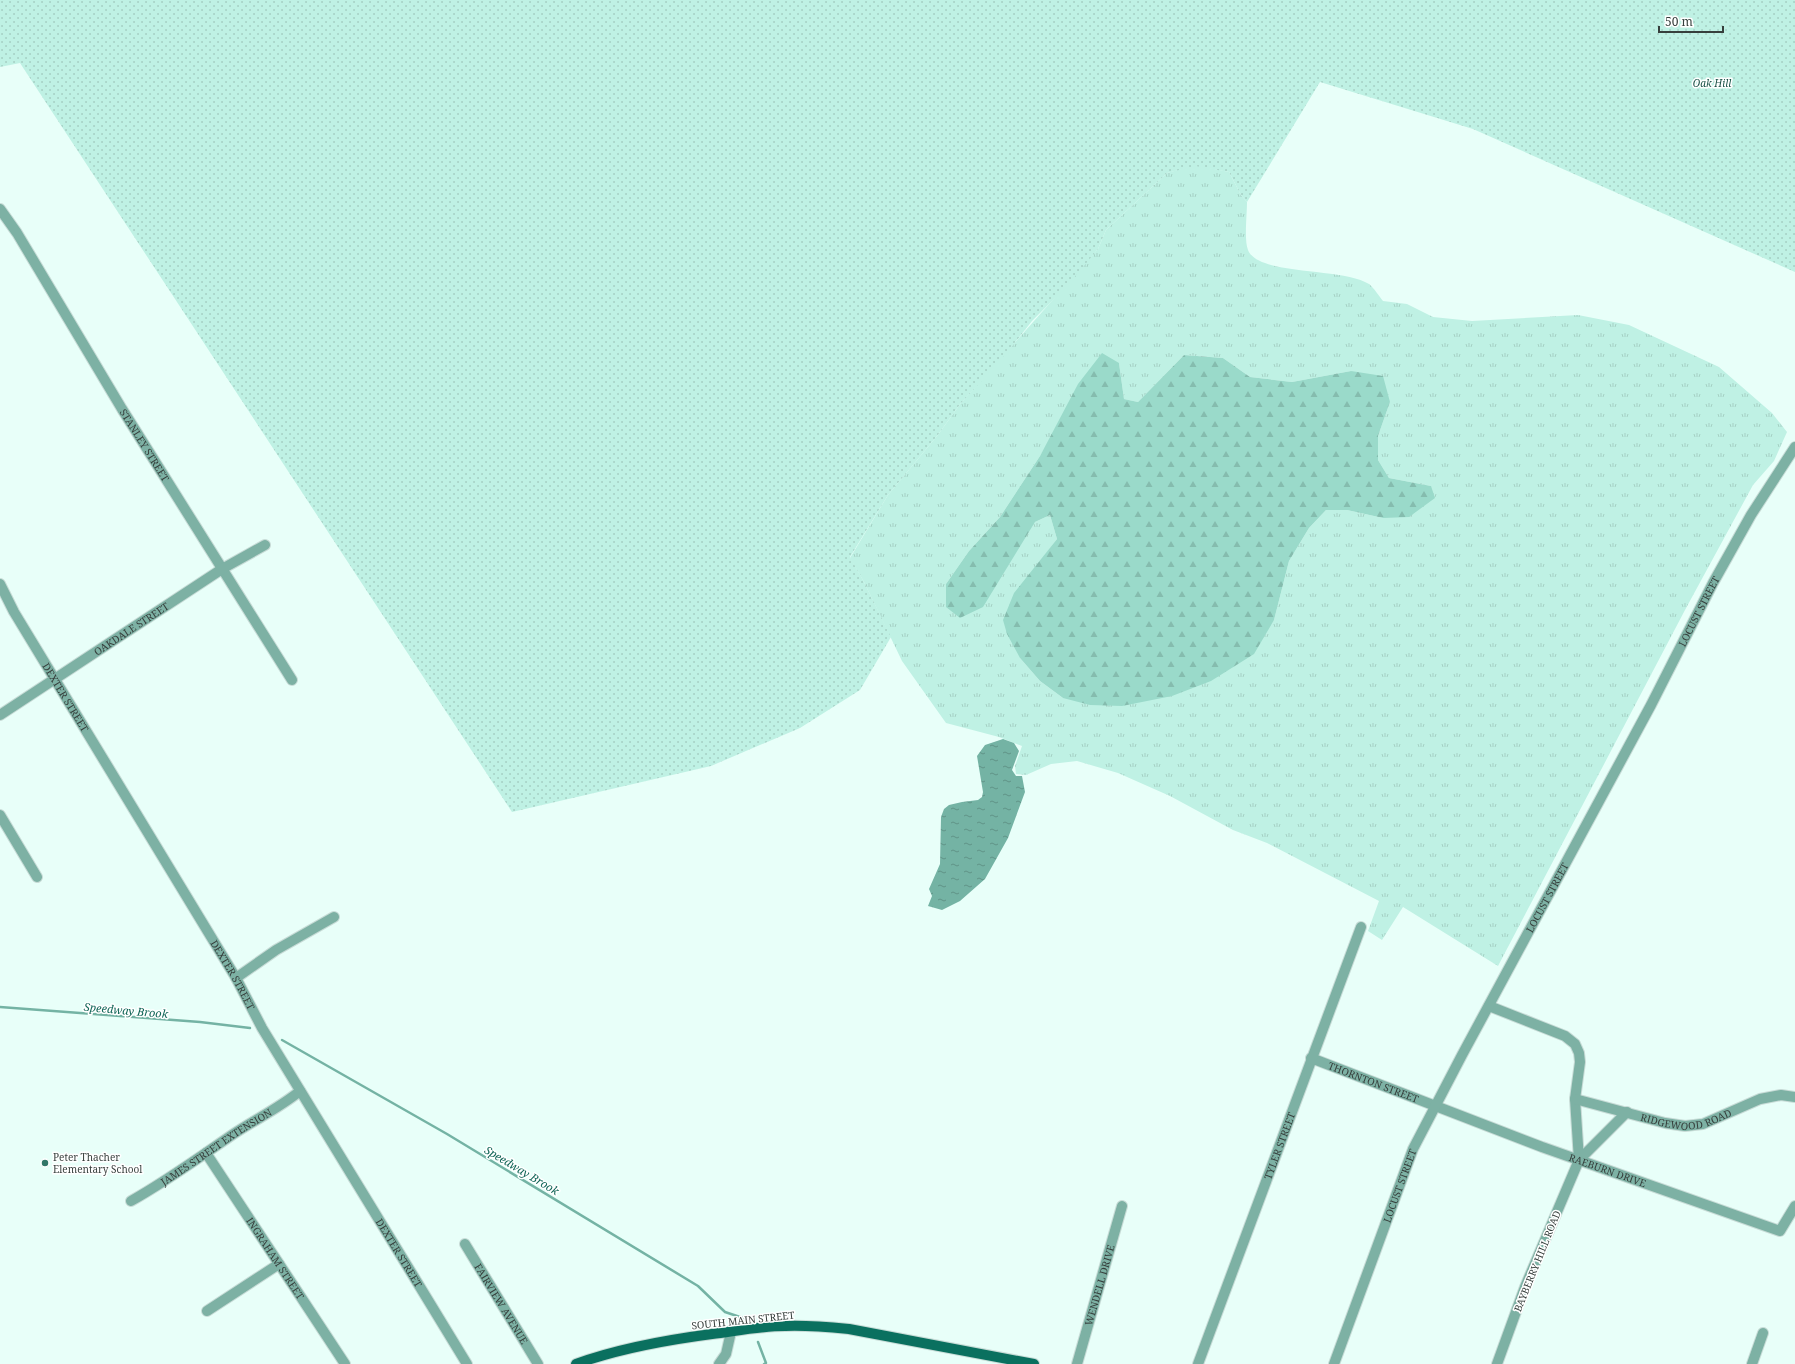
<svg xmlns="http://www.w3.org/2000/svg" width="1795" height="1364" viewBox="0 0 1795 1364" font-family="'Noto Serif',serif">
<defs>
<pattern id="grass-tufts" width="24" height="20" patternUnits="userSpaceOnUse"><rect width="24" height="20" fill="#bff1e4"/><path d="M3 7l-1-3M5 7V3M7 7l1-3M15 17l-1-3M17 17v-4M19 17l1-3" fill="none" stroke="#a5d0c4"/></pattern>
<pattern id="forest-firs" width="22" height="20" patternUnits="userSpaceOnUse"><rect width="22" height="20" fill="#9adaca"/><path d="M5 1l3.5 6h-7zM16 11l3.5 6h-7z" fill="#85bcae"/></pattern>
<pattern id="park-dots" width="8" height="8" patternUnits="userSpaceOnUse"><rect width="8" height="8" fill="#bff1e4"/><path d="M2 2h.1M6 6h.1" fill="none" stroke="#a5d0c4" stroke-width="1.8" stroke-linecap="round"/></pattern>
<pattern id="water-ripples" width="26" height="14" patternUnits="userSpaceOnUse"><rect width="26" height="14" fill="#74b3a4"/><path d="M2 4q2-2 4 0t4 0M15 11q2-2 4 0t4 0" fill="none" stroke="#609387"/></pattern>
</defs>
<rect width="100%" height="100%" fill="#e8fff9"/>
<path fill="url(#grass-tufts)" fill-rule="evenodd" d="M 1195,165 L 1229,172 L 1241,195 L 1247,202 C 1247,215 1244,240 1248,250 C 1258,276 1343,267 1369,284 C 1374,288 1379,296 1383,301 L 1407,304 L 1433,317 L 1472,321 L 1578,315 L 1629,325 L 1719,367 L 1772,413 L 1787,432 L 1774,461 L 1753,485 L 1685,610 L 1498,966 L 1403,907 L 1382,940 L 1368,931 L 1379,901 L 1267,843 L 1233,830 L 1170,796 L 1118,773 L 1077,761 L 1051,764 L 1026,775 L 1016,774 L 1015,766 L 1022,746 L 999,737 L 946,723 L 902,661 L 864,582 L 850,558 L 888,495 L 937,436 L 961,403 L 1098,249 L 1106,230 L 1167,173 ZM 1184,355 L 1223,358 L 1250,377 L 1292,382 L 1351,371 L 1390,402 L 1378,436 L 1378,460 L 1389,478 L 1431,486 L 1383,518 L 1347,510 L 1326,510 L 1309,528 L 1289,561 L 1274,620 L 1063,698 L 1040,681 L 1020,658 L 1038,564 L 1057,539 L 1050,515 L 1035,522 L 946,584 L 969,551 L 1000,517 L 1040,456 L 1057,428 L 1119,363 L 1124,399 L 1138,402 Z"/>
<path fill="url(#forest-firs)" d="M 1102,353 L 1119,363 L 1124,399 L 1138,402 L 1184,355 L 1223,358 L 1250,377 L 1292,382 L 1351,371 L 1383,376 L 1390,402 L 1378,436 L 1378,460 L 1389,478 L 1431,486 L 1435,498 L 1409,517 L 1383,518 L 1347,510 L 1326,510 L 1309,528 L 1289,561 L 1274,620 L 1254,654 L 1211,681 L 1172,696 L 1122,706 L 1090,705 L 1063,698 L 1040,681 L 1020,658 L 1007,634 L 1003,620 L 1014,593 L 1057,539 L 1050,515 L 1035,522 L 983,607 L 960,618 L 946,607 L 946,584 L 969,551 L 1000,517 L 1040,456 L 1078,384 Z"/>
<path fill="url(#park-dots)" d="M 0,0 L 1795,0 L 1795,272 L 1473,129 L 1320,82 L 1247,202 L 1241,195 L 1229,172 L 1195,166 L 1167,173 L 1106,230 L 1098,249 L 1068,285 L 1032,321 L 1001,360 L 961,403 L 937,436 L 888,495 L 850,557 L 864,582 L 891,637 L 860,690 L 800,728 L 711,766 L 512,812 L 20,63 L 0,67 Z"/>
<path fill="url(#water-ripples)" d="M 1003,739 L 1014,743 L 1019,751 L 1012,770 L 1016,776 L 1022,776 L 1025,792 L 1008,838 L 985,879 L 960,901 L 942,910 L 928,906 L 932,896 L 929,889 L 940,864 L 941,817 L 944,809 L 949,805 L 962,802 L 978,800 L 982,797 L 983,792 L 977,756 L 985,745 Z"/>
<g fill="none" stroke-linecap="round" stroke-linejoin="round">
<path stroke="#74b3a4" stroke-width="2.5" d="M 0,1007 L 200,1022 L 250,1028
M 282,1040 L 447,1134 L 698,1286 L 725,1312 L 749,1320
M 758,1342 L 766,1363 L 764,1364"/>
<defs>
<g id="minor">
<path id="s1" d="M 0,209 L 17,233 L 122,409 L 292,680"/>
<path id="s2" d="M 0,584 L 14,612 L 236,978 L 262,1028 L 467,1364"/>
<path id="s3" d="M 0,715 L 222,569 L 265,545"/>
<path d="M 0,815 L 37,877"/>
<path d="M 236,978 L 276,950 L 334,917"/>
<path d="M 1489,1006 L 1565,1036 L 1575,1044 L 1579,1053 L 1580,1062 L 1575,1099 L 1579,1160 L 1525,1287 L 1497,1364"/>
<path id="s4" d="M 1311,1058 L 1542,1147 L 1780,1231 L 1795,1206"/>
<path id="s5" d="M 1575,1099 L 1665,1123 L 1685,1126 L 1703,1124 L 1760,1099 L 1781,1095 L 1795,1097"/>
<path id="s6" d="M 206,1153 L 345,1364"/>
<path d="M 1579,1160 L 1627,1112"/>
<path id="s7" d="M 131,1201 C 165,1182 197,1159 229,1137 C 252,1121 278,1109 300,1091"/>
<path id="s8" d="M 465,1244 L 538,1364"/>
<path d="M 207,1311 L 279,1264"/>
<path d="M 719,1364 L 726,1354 L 731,1332"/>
<path id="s9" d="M 1077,1364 L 1122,1206"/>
<path id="s10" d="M 1198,1364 L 1361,927"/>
<path id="s11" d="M 1334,1364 L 1413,1149 L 1462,1055 L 1651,705 L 1713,583 L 1751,515 L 1795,447"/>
<path d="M 1752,1364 L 1763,1333"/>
</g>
<path id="major" d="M 576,1364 C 620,1348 666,1340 712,1334 C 736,1331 761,1326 785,1326 C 807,1325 828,1327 849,1329 L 1034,1364"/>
</defs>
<use href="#minor" stroke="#c8dcd7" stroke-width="12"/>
<use href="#major" stroke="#c8dcd7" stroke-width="12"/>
<use href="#minor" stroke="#7db1a4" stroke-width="10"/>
<use href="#major" stroke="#0a705f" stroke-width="10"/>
</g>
<circle fill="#327668" stroke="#fff" stroke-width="1.5" cx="45" cy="1163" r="4"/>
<g text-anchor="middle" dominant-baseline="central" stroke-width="3" stroke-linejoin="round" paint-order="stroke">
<g font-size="10" font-style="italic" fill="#1a5046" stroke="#fff">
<text x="1712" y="83">Oak Hill</text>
</g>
<g font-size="10" fill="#363f3c" stroke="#fff">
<text stroke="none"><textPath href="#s1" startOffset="277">STANLEY STREET</textPath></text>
<text stroke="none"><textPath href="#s11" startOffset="838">LOCUST STREET</textPath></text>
<text stroke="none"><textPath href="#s3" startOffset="157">OAKDALE STREET</textPath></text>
<text stroke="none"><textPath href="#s2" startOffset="131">DEXTER STREET</textPath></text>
<text stroke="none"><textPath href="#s11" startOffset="514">LOCUST STREET</textPath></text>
<text stroke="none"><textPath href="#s2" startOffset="455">DEXTER STREET</textPath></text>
<text stroke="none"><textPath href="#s4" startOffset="67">THORNTON STREET</textPath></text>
<text stroke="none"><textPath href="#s5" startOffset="115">RIDGEWOOD ROAD</textPath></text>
<text stroke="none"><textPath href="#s10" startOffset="233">TYLER STREET</textPath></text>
<text stroke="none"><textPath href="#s7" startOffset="101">JAMES STREET EXTENSION</textPath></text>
<text stroke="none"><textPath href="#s4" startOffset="317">RAEBURN DRIVE</textPath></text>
<text stroke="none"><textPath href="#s11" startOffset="190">LOCUST STREET</textPath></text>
<text stroke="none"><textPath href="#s2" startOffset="779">DEXTER STREET</textPath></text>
<text stroke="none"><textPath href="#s6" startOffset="126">INGRAHAM STREET</textPath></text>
<text transform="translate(1537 1261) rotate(-68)">BAYBERRY HILL ROAD</text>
<text stroke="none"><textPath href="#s9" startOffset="82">WENDELL DRIVE</textPath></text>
<text stroke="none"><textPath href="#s8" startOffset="70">FAIRVIEW AVENUE</textPath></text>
<text transform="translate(743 1320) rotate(-6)">SOUTH MAIN STREET</text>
</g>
<g font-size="10" fill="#363f3c" stroke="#fff" text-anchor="start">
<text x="53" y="1157">Peter Thacher<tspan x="53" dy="12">Elementary School</tspan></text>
</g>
<g font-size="11" font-style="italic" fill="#0e6455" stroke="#fff">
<text transform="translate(126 1010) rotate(5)">Speedway Brook</text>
<text transform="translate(522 1170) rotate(31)">Speedway Brook</text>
</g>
</g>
<path d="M1659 26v6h64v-6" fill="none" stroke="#363f3c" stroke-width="2"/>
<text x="1665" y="26" font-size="12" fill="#363f3c" stroke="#ffffff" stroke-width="3" paint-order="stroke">50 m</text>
</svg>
